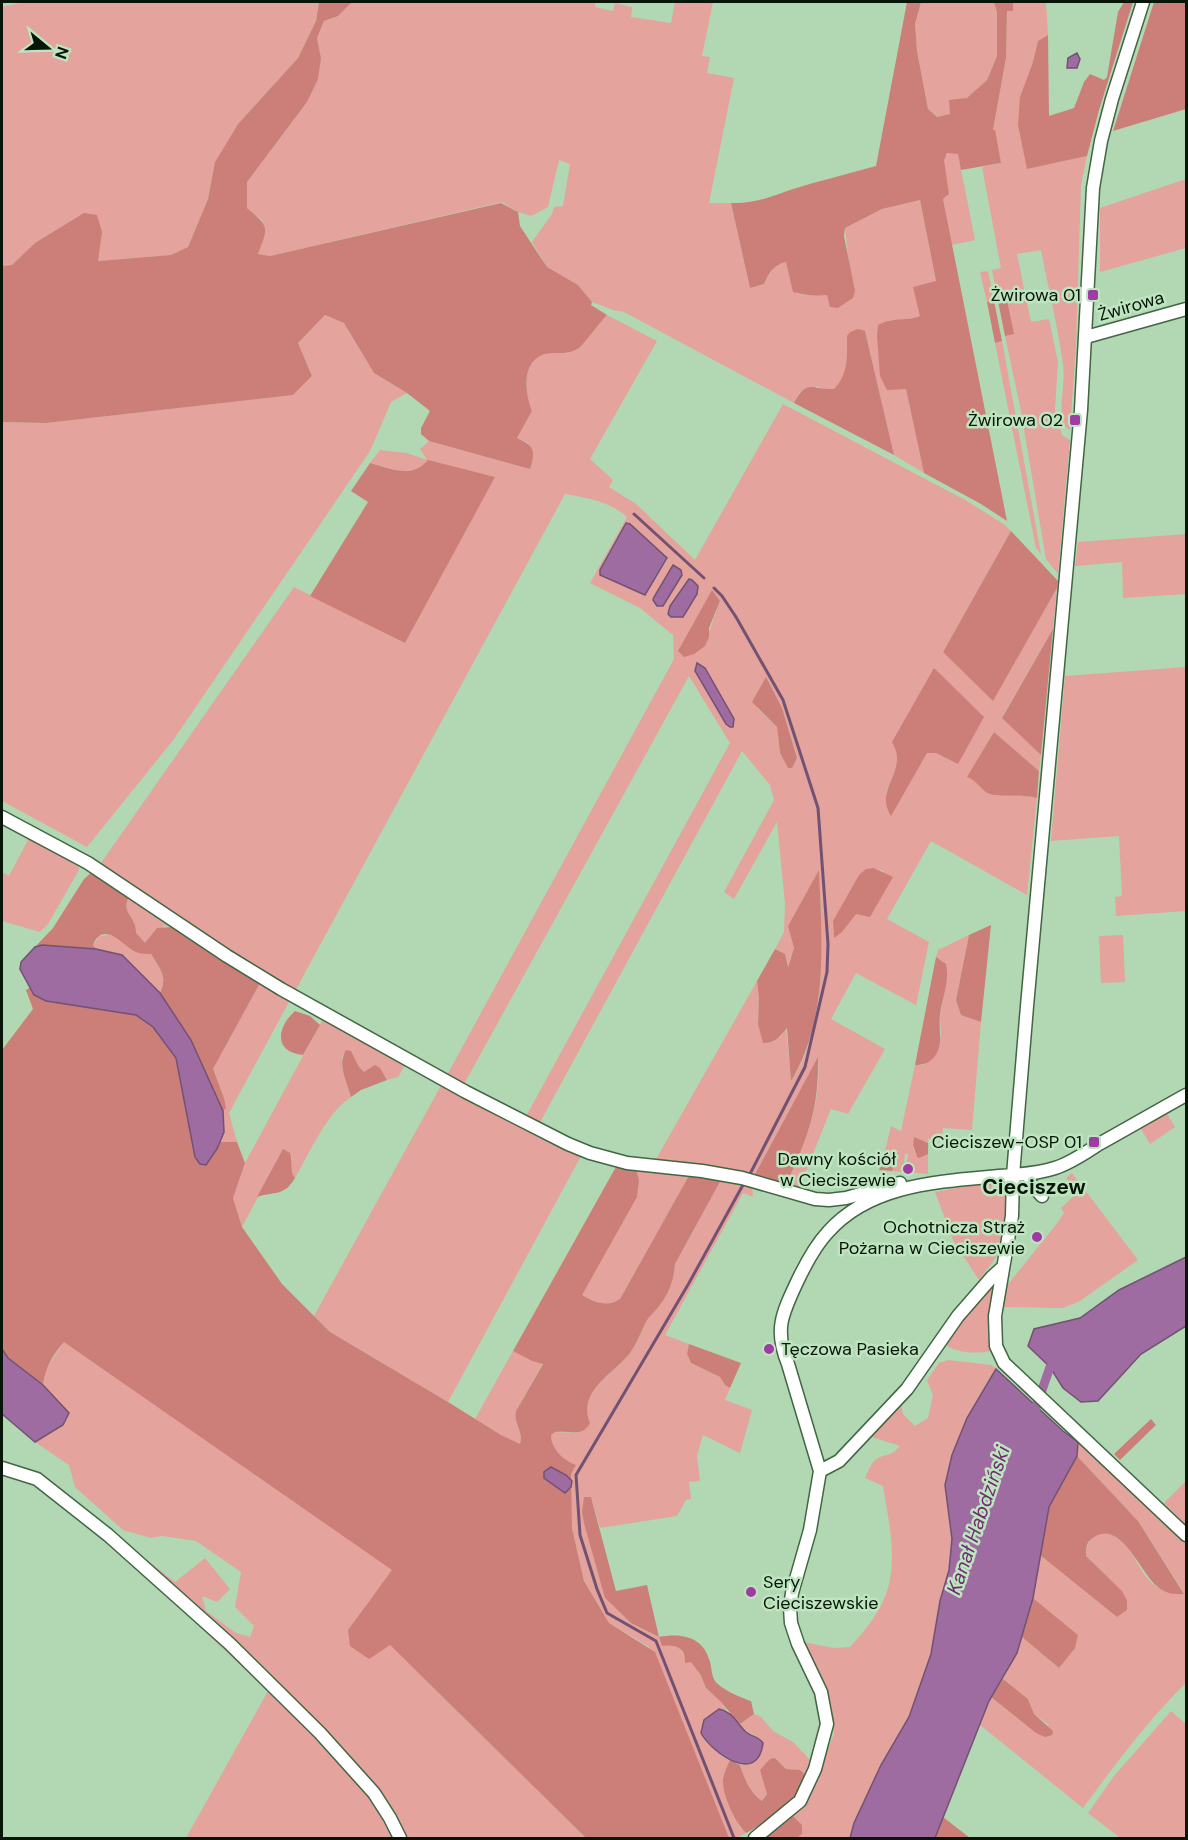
<svg xmlns="http://www.w3.org/2000/svg" width="1188" height="1840" viewBox="0 0 1188 1840" font-family="'DM Sans',sans-serif">
<rect width="100%" height="100%" fill="#b1d8b3"/>
<path fill="#e4a39c" fill-rule="evenodd" d="M 24,2 L 319,2 L 316,21 L 298,58 L 238,124 L 215,162 L 208,199 L 188,247 L 171,255 L 98,261 L 35,243 L 12,265 L 2,266 L 2,7 Z
M 352,2 L 595,2 L 595,7 L 613,11 L 615,3 L 632,7 L 631,17 L 671,23 L 675,2 L 713,2 L 702,56 L 710,57 L 707,73 L 734,78 L 709,203 L 731,203 L 750,288 L 764,284 C 770,273 773,265 786,262 L 797,294 L 828,295 L 838,308 L 853,298 L 845,228 L 882,209 L 920,200 L 936,282 L 920,316 L 877,336 L 880,349 L 906,388 L 924,473 L 894,455 L 865,331 L 847,354 L 846,371 L 840,382 L 834,389 L 824,389 L 817,386 L 800,392 L 794,403 L 624,312 L 613,310 L 592,302 L 578,285 L 547,267 L 532,242 L 552,214 L 554,207 L 563,206 L 570,164 L 559,160 L 548,207 L 531,216 L 518,212 L 502,202 L 270,256 L 258,254 L 263,221 L 247,208 L 247,182 L 307,102 L 321,58 L 317,38 L 324,21 L 338,16 Z
M 921,2 L 994,2 L 997,12 L 997,56 L 987,80 L 951,114 L 937,117 L 928,109 L 917,51 L 915,24 Z
M 1013,2 L 1046,2 L 1048,35 L 1038,41 L 1032,65 L 1027,169 L 1087,156 L 1081,185 L 1076,346 L 1070,430 L 1063,425 C 1058,405 1066,385 1063,365 C 1058,326 1048,288 1041,250 L 1017,254 L 1031,322 L 1049,319 L 1058,362 L 1055,409 L 1062,435 L 1070,440 L 1058,574 L 1046,559 L 1020,406 L 1005,336 L 1013,334 L 1007,300 L 998,301 L 992,270 L 1001,268 L 982,167 L 1001,163 L 993,131 L 1006,58 L 1007,11 L 1013,11 Z
M 951,152 L 958,154 L 975,240 L 952,245 L 943,199 L 949,194 L 944,168 L 944,156 Z
M 1186,179 L 1186,248 L 1100,272 L 1100,208 Z
M 988,271 L 994,301 L 987,302 L 980,272 Z
M 325,315 L 344,323 L 374,373 L 407,393 L 391,402 L 370,451 L 174,739 L 87,847 L 2,801 L 2,422 L 46,423 L 293,395 L 312,376 L 298,343 Z
M 607,315 L 657,341 L 590,459 L 613,480 L 609,487 L 636,504 L 695,560 L 783,404 L 967,501 L 1005,525 L 1011,531 L 943,652 L 993,700 L 1057,588 L 1053,629 L 1002,717 L 1041,755 L 1039,771 L 994,732 L 968,777 C 978,780 981,792 992,795 C 1006,798 1022,794 1037,798 L 1027,895 L 931,841 L 887,919 L 929,942 L 916,1005 L 856,973 L 831,1019 L 885,1049 L 848,1114 L 831,1109 L 798,1191 L 785,1187 C 804,1145 822,1105 818,1058 L 754,1176 L 654,1163 L 757,981 L 759,998 L 758,1024 L 781,1036 L 786,1027 L 791,1080 C 829,1029 822,932 819,871 L 788,926 L 794,948 L 787,968 L 780,951 L 775,949 L 784,932 L 785,904 L 777,822 L 734,899 L 724,892 L 774,800 L 770,785 L 742,751 L 538,1126 L 524,1120 L 730,743 L 689,676 L 463,1086 L 446,1077 L 674,659 L 673,635 L 640,608 L 590,583 L 627,517 C 609,501 588,498 565,494 L 294,993 L 132,888 L 101,863 L 294,587 L 405,643 L 494,477 L 428,461 C 412,479 392,469 370,463 L 380,450 L 407,453 L 427,460 L 420,449 L 429,441 L 530,469 L 528,443 L 517,438 L 532,411 C 526,395 520,365 542,355 C 553,351 568,356 579,348 C 585,343 600,322 607,315 ZM 667,560 L 645,595 L 599,575 ZM 712,591 L 720,601 L 708,635 ZM 766,678 L 782,708 L 797,758 L 792,768 L 788,767 L 780,753 L 777,727 L 757,708 ZM 984,717 L 954,761 L 936,753 L 927,753 L 885,795 L 897,766 L 899,752 ZM 874,868 L 884,871 L 861,914 L 856,913 L 834,938 L 833,921 Z
M 1002,341 L 1041,554 L 1036,548 L 995,343 Z
M 1186,534 L 1186,594 L 1123,598 L 1122,562 L 1075,566 L 1078,542 Z
M 1186,667 L 1186,911 L 1116,916 L 1115,897 L 1122,896 L 1119,836 L 1051,841 L 1065,676 Z
M 29,838 L 78,863 L 79,870 L 48,924 L 40,932 L 2,921 L 2,872 L 9,876 Z
M 130,895 L 173,927 L 164,926 L 145,944 L 136,933 C 137,915 119,914 130,895 Z
M 109,935 C 126,939 130,953 151,954 C 160,969 168,976 160,993 L 122,956 L 96,949 L 93,945 L 100,936 Z
M 969,935 L 956,1000 L 961,1015 L 981,1022 L 972,1130 L 943,1128 L 942,1137 L 928,1139 L 928,1143 L 914,1138 L 913,1147 L 916,1155 L 928,1154 L 928,1174 L 905,1172 L 908,1154 L 905,1154 L 903,1172 L 892,1171 L 898,1152 L 896,1150 L 884,1155 L 891,1126 L 901,1131 L 915,1065 L 923,1065 L 941,1036 L 940,1017 L 947,975 L 946,964 L 936,957 L 938,950 Z
M 1123,935 L 1125,982 L 1101,983 L 1099,936 Z
M 260,983 L 290,1000 L 229,1113 L 237,1142 L 220,1142 L 224,1132 L 223,1111 L 226,1108 L 224,1098 L 213,1069 Z
M 323,1019 L 407,1062 L 398,1077 L 387,1080 L 380,1069 L 364,1072 L 359,1068 L 351,1051 L 342,1056 L 346,1082 L 351,1097 C 325,1115 311,1151 295,1178 L 290,1167 L 292,1159 L 283,1150 L 242,1227 L 233,1198 L 245,1163 Z
M 443,1082 L 520,1126 L 581,1156 L 448,1402 L 330,1332 L 314,1316 Z
M 1166,1112 L 1175,1127 L 1150,1144 L 1141,1129 Z
M 635,1167 L 691,1172 L 620,1299 C 606,1308 595,1302 581,1295 L 637,1197 Z
M 1072,1173 L 1138,1260 L 1080,1301 L 1063,1308 L 1003,1307 L 1005,1288 L 1058,1222 L 1064,1213 L 1061,1208 L 1078,1192 L 1066,1178 Z
M 722,1178 L 752,1184 L 753,1197 L 743,1193 L 665,1335 L 689,1344 L 687,1354 L 691,1363 L 720,1377 L 725,1385 L 730,1388 L 725,1400 L 752,1410 L 740,1453 L 703,1435 L 697,1456 L 700,1481 L 689,1482 L 691,1499 L 686,1500 L 677,1516 L 600,1528 L 591,1497 L 605,1598 L 631,1623 L 679,1647 L 685,1657 L 696,1666 L 706,1688 L 720,1701 L 727,1710 L 719,1709 L 704,1720 L 701,1733 L 722,1756 L 730,1760 L 723,1777 L 723,1785 L 740,1828 L 746,1833 L 737,1838 L 729,1838 L 727,1835 L 649,1647 L 609,1623 L 584,1581 L 572,1528 L 569,1463 C 560,1456 550,1447 551,1435 L 555,1432 L 576,1433 L 590,1423 C 577,1390 614,1374 630,1353 C 637,1343 640,1334 645,1324 C 648,1317 655,1312 659,1306 C 668,1294 674,1279 675,1264 Z
M 999,1180 C 1013,1192 1004,1236 998,1253 C 994,1262 985,1271 979,1280 L 953,1240 L 935,1192 Z
M 996,1280 L 990,1351 C 978,1354 959,1353 947,1346 L 946,1341 L 951,1331 Z
M 64,1341 L 393,1570 L 366,1605 L 390,1645 L 586,1838 L 186,1838 L 268,1691 L 132,1563 L 139,1554 L 175,1582 L 205,1558 L 230,1589 L 217,1602 L 202,1596 L 206,1611 L 236,1633 L 250,1637 L 254,1626 L 235,1607 L 241,1572 L 196,1541 L 162,1536 L 151,1538 L 123,1530 L 75,1487 L 69,1465 L 35,1442 L 63,1426 L 69,1413 L 43,1385 L 45,1371 Z
M 513,1351 L 532,1361 L 543,1363 L 516,1411 C 513,1424 523,1432 521,1445 L 501,1435 L 475,1419 Z
M 948,1360 L 992,1365 L 996,1369 L 967,1418 L 945,1485 L 952,1539 L 949,1570 L 940,1601 L 931,1654 L 909,1717 L 881,1765 L 854,1823 L 850,1838 L 797,1838 L 802,1834 L 793,1816 L 814,1785 L 834,1734 L 832,1710 L 828,1693 L 803,1642 L 834,1648 L 850,1647 C 859,1637 869,1626 876,1614 C 902,1576 890,1529 883,1486 L 865,1478 C 868,1472 870,1465 875,1460 C 884,1453 890,1458 900,1446 L 869,1436 L 901,1405 L 903,1414 L 915,1426 L 928,1418 L 933,1395 L 927,1380 L 939,1363 Z
M 1078,1442 L 1186,1543 L 1186,1683 C 1147,1721 1115,1765 1083,1808 L 980,1725 L 991,1697 L 1036,1733 L 1049,1725 L 1034,1714 L 1028,1699 L 1003,1679 L 1017,1653 L 1022,1637 L 1059,1668 L 1078,1635 L 1033,1598 L 1040,1555 L 1117,1617 L 1127,1600 L 1122,1591 L 1086,1556 C 1086,1535 1102,1526 1119,1539 C 1135,1551 1140,1576 1157,1587 C 1164,1591 1176,1592 1184,1593 L 1138,1521 L 1077,1456 Z
M 1186,1481 L 1186,1525 L 1164,1503 Z
M 1171,1711 L 1186,1724 L 1186,1838 L 1120,1838 L 1088,1813 L 1114,1776 Z
M 754,1714 L 760,1716 L 773,1731 L 793,1742 L 811,1761 L 807,1776 L 800,1770 L 786,1769 L 775,1758 L 766,1788 L 767,1794 L 762,1801 C 750,1794 744,1778 740,1765 C 742,1764 748,1764 750,1763 C 757,1759 768,1745 760,1739 C 752,1732 748,1735 740,1724 Z"/>
<path fill="#cc7f78" d="M 319,2 L 352,2 L 338,16 L 324,21 L 317,38 L 321,58 L 318,79 L 307,102 L 247,182 L 247,208 C 270,227 268,227 258,254 L 270,256 L 501,203 L 518,212 L 520,226 L 547,267 L 578,285 L 592,302 L 591,305 L 607,315 C 600,322 585,343 579,348 C 568,356 553,351 542,355 C 520,365 526,395 532,411 L 517,438 C 534,446 536,450 530,469 L 429,441 L 421,434 L 421,428 L 430,411 L 407,393 L 374,373 L 344,323 L 325,315 L 298,343 L 312,376 L 293,395 L 46,423 L 2,422 L 2,266 L 12,265 L 35,243 L 84,213 L 97,215 L 102,232 L 98,261 L 171,255 L 188,247 L 208,199 L 215,162 L 238,124 L 298,58 L 316,21 Z
M 907,2 L 921,2 L 915,24 L 917,51 L 928,109 L 937,117 L 950,114 L 949,100 L 967,98 L 987,80 L 997,56 L 997,12 L 994,2 L 1013,2 L 1013,11 L 1007,11 L 1006,58 L 993,130 L 995,130 L 1001,163 L 961,170 L 958,154 L 947,153 L 944,160 L 949,194 L 943,199 L 1007,521 L 981,504 L 924,473 L 906,389 L 887,390 L 880,376 L 877,336 L 878,325 C 896,316 906,322 920,316 L 913,287 L 936,281 L 920,200 L 882,209 L 845,228 L 844,236 L 855,291 L 853,298 L 838,308 L 830,307 L 827,295 C 815,296 804,295 793,292 L 786,262 C 773,265 769,273 764,284 L 750,288 L 731,203 C 753,204 771,197 790,190 C 818,181 848,174 876,166 Z
M 1124,2 L 1133,2 L 1099,110 L 1087,156 L 1027,169 L 1018,125 L 1020,97 L 1032,65 L 1038,41 L 1048,35 L 1049,116 L 1074,108 L 1084,82 L 1090,74 L 1104,80 L 1107,77 L 1118,12 Z
M 1154,2 L 1186,2 L 1186,109 L 1113,131 Z
M 1007,300 L 1014,334 L 1005,336 L 998,301 Z
M 994,301 L 1002,341 L 995,343 L 987,302 Z
M 858,329 L 865,331 L 894,455 L 794,403 C 807,378 812,390 834,389 C 849,374 847,356 847,336 L 850,332 Z
M 428,460 L 495,477 L 405,643 L 310,596 L 368,502 L 351,491 L 370,463 C 392,469 412,479 428,460 Z
M 1011,531 L 1058,581 L 1057,588 L 993,701 L 943,652 Z
M 712,590 L 720,601 L 709,628 L 709,637 L 705,646 L 694,654 L 684,657 L 678,651 Z
M 1053,629 L 1041,755 L 1002,718 Z
M 934,668 L 984,717 L 958,764 L 936,753 L 927,753 L 891,816 C 873,788 910,771 892,742 Z
M 766,677 L 782,708 L 797,758 L 792,768 L 788,768 L 780,753 L 777,727 L 752,702 Z
M 994,732 L 1039,771 L 1037,798 C 1022,794 1008,797 994,795 C 982,794 978,780 967,777 Z
M 874,868 L 893,877 L 870,917 L 856,914 L 842,932 L 834,938 L 833,921 L 859,875 L 866,869 Z
M 819,870 C 822,940 829,1019 791,1081 L 787,1028 C 779,1037 775,1043 763,1043 L 758,1024 L 759,998 L 757,981 L 775,949 L 785,954 L 788,967 L 794,948 L 788,926 Z
M 93,871 L 130,895 C 119,914 137,915 136,933 L 145,943 L 157,928 L 173,927 L 260,983 L 213,1069 L 224,1098 L 226,1108 L 223,1111 L 191,1040 L 160,993 C 168,976 160,969 151,954 C 146,954 141,954 136,952 C 124,947 104,919 93,945 L 96,949 L 42,945 L 35,947 L 53,928 L 84,879 Z
M 991,925 L 981,1022 L 961,1015 L 956,1000 L 969,935 Z
M 936,957 L 946,964 C 950,981 942,998 940,1015 C 938,1029 944,1043 935,1056 C 930,1063 923,1065 915,1065 Z
M 31,987 L 34,995 L 46,1001 L 136,1015 L 153,1027 L 176,1058 L 195,1158 L 217,1149 L 220,1142 L 237,1142 L 245,1163 L 233,1198 L 242,1227 L 282,1284 L 330,1332 L 448,1402 L 501,1435 L 520,1444 C 524,1432 513,1424 516,1411 L 543,1364 L 532,1361 L 513,1351 L 617,1165 L 635,1167 L 639,1180 L 637,1197 L 582,1295 C 594,1302 607,1308 620,1299 L 691,1172 L 722,1178 L 675,1264 C 674,1279 669,1294 659,1306 C 655,1312 648,1317 645,1324 C 640,1334 637,1343 630,1353 C 614,1374 577,1390 590,1423 C 582,1438 569,1430 555,1432 L 551,1435 C 551,1449 564,1461 576,1465 L 571,1474 L 572,1528 L 584,1581 L 609,1623 L 655,1652 L 729,1838 L 586,1838 L 390,1645 L 369,1659 L 350,1646 L 348,1630 L 392,1570 L 64,1342 C 53,1354 45,1368 43,1385 L 8,1358 L 2,1349 L 2,1050 L 33,1009 L 26,990 Z
M 295,1011 L 310,1016 L 320,1025 L 303,1055 C 273,1052 277,1027 295,1011 Z
M 346,1050 L 351,1051 L 359,1067 L 364,1072 L 375,1065 L 380,1068 L 387,1080 L 361,1090 L 351,1097 C 347,1082 337,1064 346,1050 Z
M 818,1057 C 819,1112 807,1138 785,1187 L 754,1176 Z
M 914,1137 L 928,1143 L 928,1154 L 919,1158 L 917,1157 L 913,1145 Z
M 283,1149 L 290,1153 C 293,1163 289,1169 295,1178 C 284,1197 274,1191 257,1197 Z
M 896,1150 L 898,1154 L 892,1171 L 879,1170 L 884,1155 Z
M 689,1344 L 741,1363 L 730,1388 L 725,1385 L 720,1377 L 691,1363 L 687,1354 Z
M 1151,1419 L 1156,1425 L 1120,1460 L 1114,1454 Z
M 1077,1456 L 1138,1521 L 1184,1594 C 1174,1594 1166,1594 1158,1587 C 1141,1575 1122,1519 1094,1537 C 1086,1542 1086,1547 1086,1556 L 1122,1591 L 1127,1600 L 1127,1610 L 1117,1617 L 1040,1555 L 1049,1507 Z
M 584,1497 L 591,1497 L 616,1591 L 647,1585 L 659,1637 C 680,1633 702,1636 709,1659 C 712,1666 711,1675 715,1681 C 722,1690 742,1698 751,1701 L 754,1714 L 740,1724 L 720,1701 L 706,1688 L 700,1674 L 691,1662 L 685,1663 C 686,1647 675,1644 662,1646 L 659,1637 L 631,1623 L 605,1598 L 584,1523 L 582,1512 Z
M 1033,1598 L 1078,1635 L 1075,1648 L 1059,1668 L 1022,1637 Z
M 1003,1679 L 1028,1699 L 1034,1714 L 1053,1731 L 1052,1735 L 1045,1737 L 1036,1733 L 991,1697 Z
M 775,1758 L 786,1769 L 800,1770 L 807,1776 C 791,1807 775,1817 746,1833 C 736,1824 724,1798 723,1784 C 722,1776 727,1767 730,1760 L 740,1765 C 744,1778 750,1793 762,1801 L 767,1794 L 760,1770 L 770,1759 Z
M 793,1816 L 802,1825 L 802,1834 L 797,1838 L 762,1838 L 786,1819 Z
M 943,1817 L 970,1838 L 935,1838 Z"/>
<path fill="#9f6ca1" stroke="#725273" stroke-width="1.5" d="M 1077,53 L 1080,59 L 1077,68 L 1067,68 L 1068,58 Z
M 626,523 L 630,524 L 667,558 L 645,595 L 600,575 L 600,570 Z
M 673,565 L 681,570 L 682,575 L 663,606 L 657,606 L 653,600 L 654,597 Z
M 689,579 L 692,580 L 698,586 L 697,594 L 683,617 L 671,617 L 668,614 L 670,606 Z
M 697,663 L 705,668 L 734,719 L 733,727 L 730,727 L 726,724 L 695,671 Z
M 42,945 L 96,949 L 122,955 L 160,993 L 191,1040 L 223,1111 L 224,1132 L 217,1149 L 206,1165 L 200,1164 L 195,1157 L 176,1058 L 153,1027 L 136,1015 L 46,1001 L 34,995 L 20,969 L 21,962 L 35,947 Z
M 1186,1257 L 1186,1326 L 1141,1354 L 1098,1401 L 1081,1402 L 1063,1388 L 1050,1367 L 1028,1346 L 1034,1329 L 1080,1318 L 1119,1290 Z
M 2,1349 L 8,1358 L 43,1385 L 69,1413 L 63,1425 L 35,1442 L 2,1414 Z
M 996,1369 L 1063,1431 L 1078,1442 L 1077,1456 L 1049,1507 L 1033,1598 L 1017,1653 L 989,1701 L 935,1838 L 850,1838 L 854,1823 L 881,1765 L 909,1717 L 931,1654 L 940,1601 L 949,1570 L 952,1539 L 945,1485 L 952,1455 L 967,1418 Z
M 551,1467 L 566,1475 L 572,1481 L 571,1487 L 565,1493 L 544,1478 L 544,1472 Z
M 719,1709 C 734,1712 736,1723 746,1732 C 752,1737 758,1736 763,1743 C 758,1786 712,1753 701,1733 L 704,1720 Z"/>
<g fill="none" stroke-linecap="round" stroke-linejoin="round">
<path stroke="#725273" stroke-width="3" d="M 634,514 L 704,578
M 714,588 L 722,596 L 736,617 L 783,700 L 818,808 L 828,944 L 827,972 L 805,1067 L 750,1174
M 734,1838 L 656,1641 L 607,1613 L 597,1589 L 580,1535 L 576,1475 L 689,1283 L 744,1183"/>
<path stroke="#9f6ca1" stroke-width="9" d="M 1033,1416 L 1050,1367 L 1060,1361"/>
<defs>
<path id="minor" d="M 1143,2 L 1112,99 L 1101,141 L 1093,188 L 1081,410 L 1027,1006 L 1013,1175 L 1012,1216 L 995,1316 L 996,1346 L 1004,1363 L 1186,1535
M 1086,337 L 1186,309
M 2,817 L 88,863 L 227,956 L 281,989 L 466,1092 L 568,1144 L 590,1153 L 627,1163 L 702,1171 L 742,1178 L 815,1199 L 829,1200 L 846,1198 L 900,1183
M 1030,1180 L 1030,1183 L 1042,1196
M 2,1468 L 37,1479 L 108,1535 L 230,1644 L 320,1733 L 374,1793 L 390,1818 L 400,1838
M 820,1471 L 839,1461 L 907,1389 L 958,1316 L 992,1277 L 1003,1267
M 755,1838 L 800,1801 L 815,1769 L 827,1724 L 821,1692 L 798,1644 L 791,1623 L 790,1608 L 792,1593 L 810,1530 L 820,1471 L 788,1364 C 774,1330 782,1314 797,1282 C 805,1265 814,1247 828,1232 C 868,1187 931,1182 988,1177 C 1010,1175 1033,1175 1055,1168 C 1071,1163 1085,1153 1099,1144 C 1128,1128 1157,1111 1186,1095"/>
</defs>
<use href="#minor" stroke="#426544" stroke-width="15"/>
<use href="#minor" stroke="#fff" stroke-width="12"/>
</g>
<g fill="#9e3ca3" stroke="#bee5bf" stroke-width="2">
<rect x="1087" y="289" width="12" height="12" rx="3"/>
<rect x="1069" y="414" width="12" height="12" rx="3"/>
<rect x="1088" y="1136" width="12" height="12" rx="3"/>
<circle cx="908" cy="1169" r="6"/>
<circle cx="1037" cy="1237" r="6"/>
<circle cx="769" cy="1349" r="6"/>
<circle cx="751" cy="1592" r="6"/>
</g>
<g text-anchor="middle" dominant-baseline="central" stroke-width="5" stroke-linejoin="round" paint-order="stroke">
<g font-size="18" fill="#081609" stroke="#bee5bf" text-anchor="end">
<text x="1081" y="295">Żwirowa 01</text>
<text x="1063" y="420">Żwirowa 02</text>
<text x="1082" y="1142">Cieciszew-OSP 01</text>
<text x="896" y="1159">Dawny kościół<tspan x="896" dy="21">w Cieciszewie</tspan></text>
<text x="1025" y="1227">Ochotnicza Straż<tspan x="1025" dy="21">Pożarna w Cieciszewie</tspan></text>
<text x="781" y="1349" text-anchor="start">Tęczowa Pasieka</text>
<text x="763" y="1582" text-anchor="start">Sery<tspan x="763" dy="21">Cieciszewskie</tspan></text>
</g>
<g font-size="18" fill="#081609" stroke="#bee5bf">
<text transform="translate(1131 306) rotate(-16)">Żwirowa</text>
</g>
<g font-size="20" font-style="italic" fill="#6d2d70" stroke="#bee5bf">
<text transform="translate(978 1520) rotate(-71)">Kanał Habdziński</text>
</g>
<g font-size="21" font-weight="bold" fill="#081609" stroke="#bee5bf">
<text x="1034" y="1187">Cieciszew</text>
</g>
</g>
<rect width="1188" height="1840" fill="none" stroke="#081609" stroke-width="6"/>
<g transform="translate(48 48) rotate(109)" stroke="#bee5bf" stroke-width="4.5" paint-order="stroke">
<path d="M0-4.5L10 22L0 15L-10 22Z" fill="#081609"/>
<text y="-9" font-size="16" font-weight="bold" text-anchor="middle" fill="#081609">N</text>
</g>
</svg>
